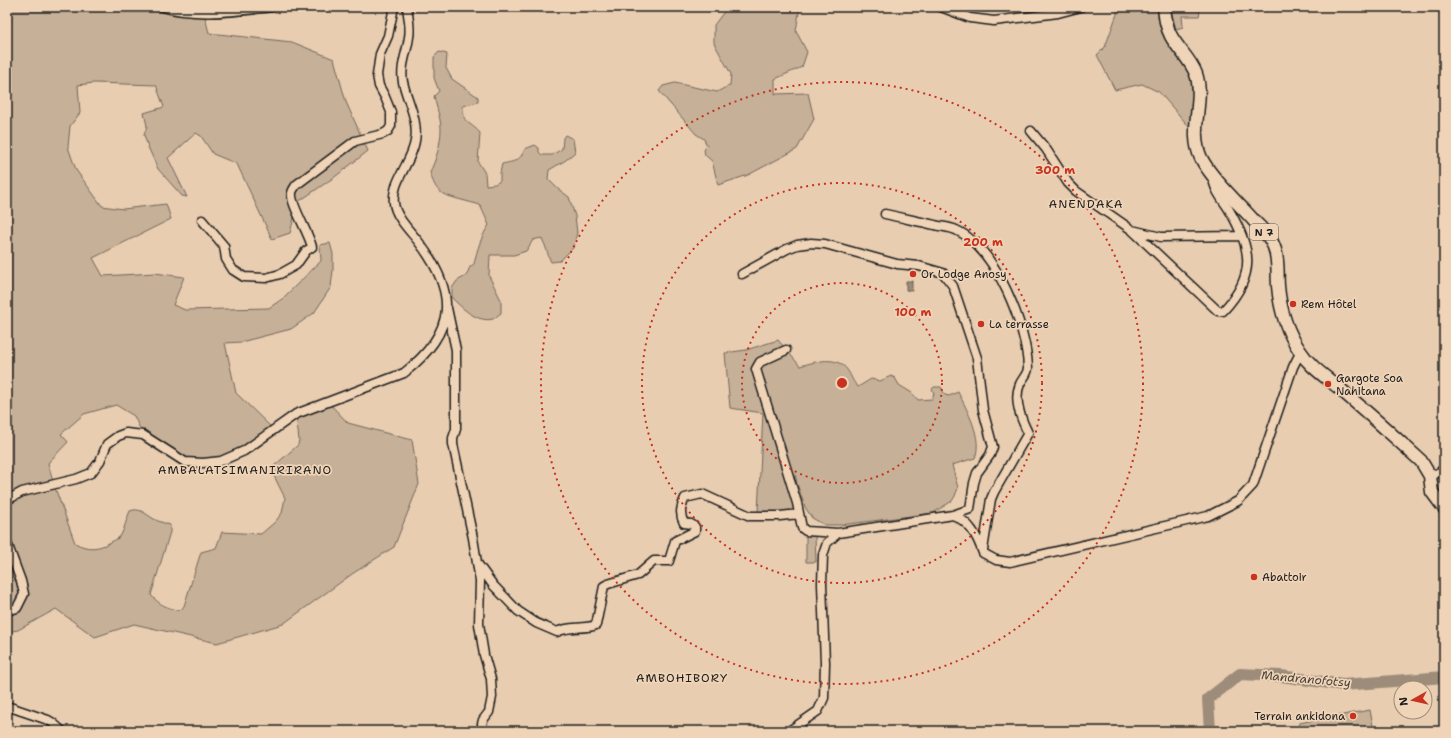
<svg xmlns="http://www.w3.org/2000/svg" width="1451" height="738" viewBox="0 0 1451 738" font-family="'Shantell Sans',sans-serif">
<rect width="100%" height="100%" fill="#e8cdb1"/>
<filter id="ink" filterUnits="userSpaceOnUse"><feTurbulence type="fractalNoise" baseFrequency=".025" numOctaves="2"/><feDisplacementMap in="SourceGraphic" scale="8" xChannelSelector="R" yChannelSelector="G"/><feConvolveMatrix kernelMatrix="1 2 1 2 8 2 1 2 1" color-interpolation-filters="sRGB"/></filter>
<g filter="url(#ink)">
<path fill="#c6b098" stroke="#71665a" d="M 7,7 L 243,7 L 204,13 L 209,33 L 292,42 L 334,59 L 346,102 L 368,151 L 336,176 L 298,202 L 290,233 L 272,239 L 237,164 L 213,154 L 201,136 L 196,133 L 168,158 L 187,197 L 182,196 L 158,169 L 148,147 L 144,135 L 147,126 L 144,113 L 164,107 L 156,85 L 94,83 L 78,85 L 80,113 L 70,126 L 68,147 L 76,170 L 102,206 L 123,209 L 166,204 L 171,219 L 93,258 L 103,276 L 155,273 L 184,277 L 173,305 L 185,310 L 269,308 L 282,299 L 321,261 L 320,245 L 330,243 L 333,254 L 333,270 L 331,287 L 314,313 L 291,329 L 241,342 L 225,343 L 236,393 L 274,430 L 221,461 L 185,462 L 143,435 L 134,416 L 116,405 L 84,414 L 61,434 L 68,442 L 48,463 L 54,485 L 75,543 C 87,550 99,549 111,542 C 115,540 118,539 121,535 C 125,528 126,519 130,511 C 140,507 145,514 154,519 C 159,522 165,523 170,525 L 170,532 L 151,595 C 159,605 168,608 180,611 L 184,606 L 201,552 L 216,548 L 222,532 L 261,534 L 275,522 L 282,513 L 285,498 L 273,474 L 274,466 L 298,445 L 299,440 L 296,414 L 327,401 L 348,423 L 412,440 L 419,484 L 394,547 L 352,574 L 283,624 L 217,643 L 134,624 L 95,637 L 56,609 L 18,630 L 7,632 Z
M 733,7 L 800,7 L 796,31 L 807,52 L 802,67 L 775,79 L 775,94 L 808,93 L 814,119 L 797,149 L 748,175 L 718,185 L 712,161 L 705,155 L 704,150 L 707,146 L 704,139 L 696,134 L 659,91 L 663,86 L 675,83 L 717,92 L 730,85 L 731,74 L 714,43 L 714,25 L 726,9 Z
M 1117,7 L 1160,7 L 1197,79 L 1192,130 L 1159,92 L 1142,84 L 1115,90 L 1097,55 L 1105,47 L 1117,14 Z
M 1170,7 L 1201,7 L 1199,16 L 1182,16 L 1183,27 L 1176,29 Z
M 439,52 L 447,54 L 446,68 L 452,79 L 478,97 L 478,102 L 463,106 C 462,125 470,121 480,133 L 478,162 L 485,173 L 486,185 L 495,184 L 500,181 L 500,173 L 502,164 C 515,161 519,162 525,149 L 535,145 L 539,148 L 539,152 L 542,155 L 552,155 L 562,149 L 563,138 L 565,135 L 573,139 L 575,152 L 566,160 L 549,170 L 548,179 L 557,188 L 569,197 L 575,216 L 577,233 L 573,248 L 560,261 L 551,262 C 547,254 546,244 541,238 L 533,240 L 526,251 L 514,255 L 490,255 L 489,276 L 501,300 L 501,313 C 498,315 495,318 493,319 C 477,323 462,308 452,298 L 452,288 L 457,281 L 466,276 L 470,267 L 474,264 C 477,250 481,237 489,225 L 480,205 C 471,202 446,197 440,192 C 434,186 432,179 430,172 C 436,160 441,143 441,129 C 441,119 436,106 434,96 L 439,91 L 434,78 L 434,57 Z
M 778,340 L 800,366 C 815,362 837,354 848,371 C 852,377 852,381 858,387 L 871,379 L 880,381 L 891,376 L 895,378 L 899,385 L 912,393 L 918,400 L 932,399 L 934,393 L 932,389 L 934,387 L 941,387 L 945,395 L 949,396 L 958,392 C 967,410 983,438 975,458 L 952,465 L 958,488 L 955,496 L 952,501 L 933,513 L 841,525 L 825,525 L 812,518 L 805,507 L 797,484 L 795,473 L 785,466 L 797,513 L 761,514 L 758,512 L 763,413 L 730,408 L 725,353 L 746,350 Z
M 806,535 L 815,535 L 816,562 L 806,562 Z
M 1370,710 L 1374,731 L 1301,731 L 1299,723 Z"/>
<path fill="#9c8c79" stroke="#695f54" d="M 906,281 L 912,281 L 912,291 L 906,290 Z"/>
<g fill="none" stroke-linecap="round" stroke-linejoin="round">
<path stroke="#9c8c79" stroke-width="12" d="M 1210,731 L 1208,699 L 1240,674 L 1281,676 L 1343,685 L 1444,677"/>
<defs>
<path id="street" d="M 162,7 C 198,17 236,11 273,7
M 542,7 L 543,7
M 941,7 L 970,18 L 994,21 L 1058,13 L 1081,7
M 1031,131 L 1046,149 L 1068,183 L 1076,191 L 1132,230 L 1161,237 L 1241,236
M 885,214 C 902,218 918,221 935,225 C 942,227 950,227 956,230 C 996,248 1027,327 1028,368 C 1028,374 1022,379 1020,384 C 1013,400 1021,419 1028,433 L 994,492 L 991,499 L 983,550
M 202,220 L 224,246 L 226,259 L 233,270 L 244,277 L 266,278 L 280,274 L 296,265 L 306,251 L 312,247 C 309,233 290,204 292,193 C 292,191 295,187 296,185 L 355,141 L 383,134 L 388,131 L 391,126 L 391,112 L 385,97 L 379,86 L 377,75 L 380,54 L 388,36 L 394,7
M 1132,230 L 1218,311 L 1223,311 C 1257,275 1252,248 1228,208 C 1222,199 1214,189 1213,178
M 742,274 L 787,249 L 797,245 L 811,243 L 825,244 L 897,264 L 919,266 L 943,273 L 953,286 L 977,358 L 983,410 L 993,447 L 990,455 L 977,473 L 974,483 L 970,509 L 953,515 L 838,533 L 806,531 L 802,528 L 797,503 L 756,369 L 760,362 L 786,350
M 447,308 L 456,350 L 456,429 L 453,438 L 453,444 L 473,538 L 480,581 L 479,624 L 484,655 L 491,679 L 492,697 L 489,712 L 483,720 L 482,724 L 484,729 L 486,731
M 1430,476 L 1440,472 L 1444,468
M 7,502 L 9,499 L 22,492 L 76,479 L 91,473 L 100,461 L 107,444 L 118,436 L 126,433 L 143,435 L 185,462 L 203,463 L 221,461 L 244,451 L 296,414 L 404,373 C 457,331 458,293 418,241 C 410,231 395,216 394,203 C 391,182 412,162 415,141 C 419,120 407,101 403,82 C 400,66 407,53 409,37 C 411,28 408,16 407,7
M 953,515 C 970,522 977,536 983,553 L 996,560 L 1010,562 L 1208,516 L 1238,501 L 1253,485 L 1293,367 L 1300,353
M 7,543 L 21,581 L 24,594 L 17,608 L 7,611
M 477,563 L 493,585 L 518,611 L 536,623 L 557,632 C 569,625 583,630 596,625 L 604,586 L 608,584 L 638,575 L 654,561 L 669,561 L 675,541 L 695,531 L 695,527 L 691,524 L 684,523 C 679,514 681,507 685,498 L 702,494 L 750,516 L 780,516 L 799,514
M 7,706 L 48,720 L 53,723 L 62,731
M 789,731 L 818,711 L 824,698 L 825,663 L 822,584 L 823,555 L 827,543 L 838,533"/>
<path id="primary" d="M 1164,7 C 1165,17 1166,27 1171,36 C 1178,49 1191,60 1196,74 C 1205,100 1188,131 1201,158 C 1211,178 1240,205 1256,223 C 1263,230 1271,237 1274,247 C 1279,259 1277,273 1278,286 C 1280,309 1287,332 1300,351 C 1310,367 1325,376 1339,388 C 1367,412 1394,436 1421,461 L 1430,476 L 1432,492 L 1444,508"/>
</defs>
<use href="#street" stroke="#1c1c1c" stroke-width="11"/>
<use href="#primary" stroke="#1c1c1c" stroke-width="15"/>
<use href="#street" stroke="#f0d4b7" stroke-width="8"/>
<use href="#primary" stroke="#f0d4b7" stroke-width="12"/>
</g>
</g>
<g fill="none" stroke="#c8321e" stroke-width="2" stroke-dasharray="2 4">
<circle cx="842" cy="383" r="100"/>
<circle cx="842" cy="383" r="200"/>
<circle cx="842" cy="383" r="301"/>
</g>
<g fill="#c8321e" stroke="#f0d4b7" stroke-width="1.5">
<circle cx="913" cy="274" r="4"/>
<circle cx="1293" cy="304" r="4"/>
<circle cx="981" cy="324" r="4"/>
<circle cx="1328" cy="384" r="4"/>
<circle cx="1254" cy="577" r="4"/>
<circle cx="1353" cy="716" r="4"/>
</g>
<g text-anchor="middle" dominant-baseline="central" stroke-width="3.5" stroke-linejoin="round" paint-order="stroke">
<rect fill="#f0d4b7" stroke="#5c534a" stroke-width="1" x="1250" y="224" width="28" height="16" rx="3"/>
<g font-size="10" font-weight="bold" fill="#1c1c1c">
<text x="1264" y="232">N 7</text>
</g>
<g font-size="11" fill="#1c1c1c" stroke="#f0d4b7" text-anchor="start">
<text x="921" y="274">Or Lodge Anosy</text>
<text x="1301" y="304">Rem Hôtel</text>
<text x="989" y="324">La terrasse</text>
<text x="1336" y="378">Gargote Soa<tspan x="1336" dy="13">Nahitana</tspan></text>
<text x="1262" y="577">Abattoir</text>
<text x="1345" y="716" text-anchor="end">Terrain ankidona</text>
</g>
<g font-size="12" letter-spacing="1" fill="#1c1c1c" stroke="#f0d4b7">
<text x="1086" y="204">ANENDAKA</text>
<text x="245" y="470">AMBALATSIMANIRIRANO</text>
<text x="682" y="678">AMBOHIBORY</text>
</g>
<g font-size="12" font-style="italic" fill="#49433d" stroke="#f0d4b7">
<text transform="translate(1306 679) rotate(5)">Mandranofotsy</text>
</g>
</g>
<circle cx="842" cy="383" r="6" fill="#c8321e" stroke="#f0d4b7" stroke-width="2"/>
<g font-size="12" text-anchor="middle" font-weight="bold" fill="#c8321e" stroke="#f0d4b7" stroke-width="3.5" stroke-linejoin="round" paint-order="stroke">
<text x="1055" y="174">300 m</text>
<text x="983" y="246">200 m</text>
<text x="913" y="316">100 m</text>
</g>
<rect width="1451" height="738" fill="none" stroke="#f0d4b7" stroke-width="24"/>
<rect x="12" y="12" width="1427" height="714" fill="none" stroke="#1c1c1c" stroke-width="1.5" filter="url(#ink)"/>
<g transform="translate(1413 700) rotate(262)"><circle r="19" fill="#f0d4b7" stroke="#9b8a79"/>
<path d="M0-3L7 15L0 10L-7 15Z" fill="#c8321e"/>
<text y="-6" font-size="11" font-weight="bold" text-anchor="middle" fill="#1c1c1c">N</text>
</g>
</svg>
